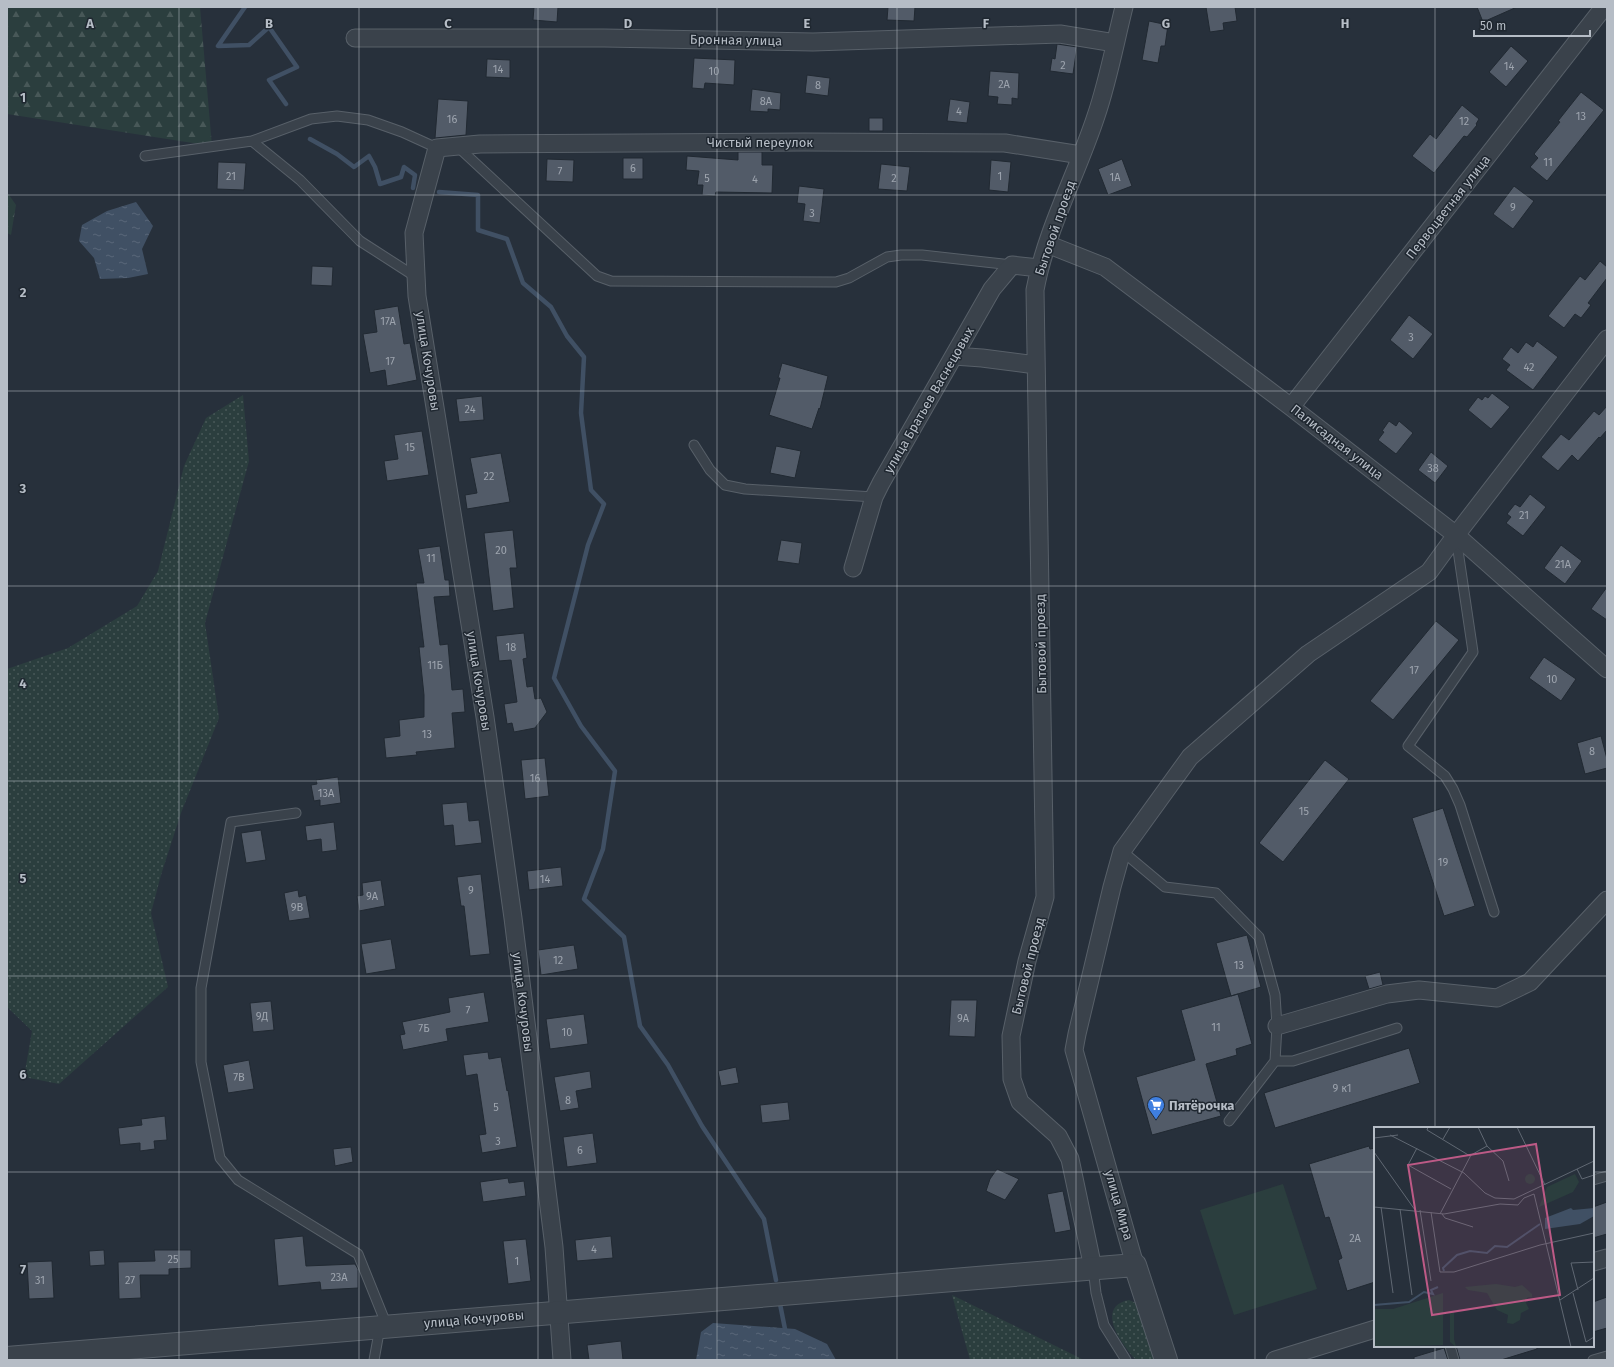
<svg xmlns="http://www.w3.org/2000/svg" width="1614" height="1367" viewBox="0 0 1614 1367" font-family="'Fira Sans',sans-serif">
<defs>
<pattern id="grass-dots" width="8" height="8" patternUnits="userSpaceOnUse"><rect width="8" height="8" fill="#2b3e3e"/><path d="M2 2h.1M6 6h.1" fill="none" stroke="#485858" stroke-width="1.8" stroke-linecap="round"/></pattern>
<pattern id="forest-firs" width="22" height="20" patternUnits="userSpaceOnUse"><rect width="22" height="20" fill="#2b3e3e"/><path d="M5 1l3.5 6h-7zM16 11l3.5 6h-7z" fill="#485858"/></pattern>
<pattern id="water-ripples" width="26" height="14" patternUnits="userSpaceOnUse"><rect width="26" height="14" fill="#405064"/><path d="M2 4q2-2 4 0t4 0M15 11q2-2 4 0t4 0" fill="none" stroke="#596779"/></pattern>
</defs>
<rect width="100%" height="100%" fill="#27303b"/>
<path fill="url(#grass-dots)" d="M 243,395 L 249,461 L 205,623 L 219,718 L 181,813 L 161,875 L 151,913 L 168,987 L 59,1084 L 24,1077 L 32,1031 L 7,1007 L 7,669 L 68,648 L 137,606 L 158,571 L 184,466 L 206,418 Z
M 952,1295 L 1084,1360 L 970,1360 Z
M 1129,1300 L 1136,1303 L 1157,1360 L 1136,1360 C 1122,1345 1094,1307 1129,1300 Z"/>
<path fill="url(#forest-firs)" d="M 7,7 L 200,7 L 212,146 L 7,114 Z
M 7,192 L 16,205 L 11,235 L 7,233 Z"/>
<path fill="#2b3e3e" d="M 1283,1184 L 1317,1289 L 1234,1315 L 1200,1210 Z"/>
<path fill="url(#water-ripples)" d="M 136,202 L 153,226 L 142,249 L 148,274 L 128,278 L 100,279 L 94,258 L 79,241 L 82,225 L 107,211 Z
M 713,1323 L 795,1329 L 827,1344 L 836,1360 L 696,1360 L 701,1332 Z"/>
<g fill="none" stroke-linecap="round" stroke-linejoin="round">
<path stroke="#405064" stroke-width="4.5" d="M 245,7 L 218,46 L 249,45 L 269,27 L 297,67 L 269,80 L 286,104
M 310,139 L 337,154 L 354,167 L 369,156 L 375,167 L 380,184 L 401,177 L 404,167 L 415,175 L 413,188
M 439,192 L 478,195 L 478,230 L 507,239 L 523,283 L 551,307 L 567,336 L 584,357 L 581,413 L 591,490 L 604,504 L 588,545 L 554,678 L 581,726 L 615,771 L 603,849 L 584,899 L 624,937 L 640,1026 L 668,1065 L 702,1126 L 764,1219 L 776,1280
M 780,1304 L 785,1329"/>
</g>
<path fill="#525b68" stroke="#212932" d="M 534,7 L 558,7 L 557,22 L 533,20 Z
M 888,7 L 915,7 L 914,21 L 887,20 Z
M 1206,7 L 1235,7 L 1237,21 L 1223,23 L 1224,30 L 1210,32 Z
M 1477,7 L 1517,7 L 1483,22 Z
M 1149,21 L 1168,25 L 1165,46 L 1161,46 L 1158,63 L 1142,60 Z
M 1057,44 L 1077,47 L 1073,74 L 1050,71 L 1052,58 L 1055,59 Z
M 1511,46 L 1528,61 L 1506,87 L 1489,72 Z
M 694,58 L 735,60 L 734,85 L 705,83 L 704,89 L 692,88 Z
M 487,59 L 510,60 L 510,78 L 486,77 Z
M 990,71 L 1019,73 L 1018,99 L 1012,98 L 1012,105 L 997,104 L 998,97 L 988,96 Z
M 807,75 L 830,78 L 828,96 L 805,93 Z
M 752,89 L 781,93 L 780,110 L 768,109 L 768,112 L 750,111 Z
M 1581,92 L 1604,110 L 1547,181 L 1530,167 L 1538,158 L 1534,154 L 1560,122 L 1558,121 Z
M 438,99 L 468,101 L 466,135 L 435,138 Z
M 950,99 L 970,102 L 967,123 L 947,121 Z
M 1462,105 L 1479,119 L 1476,124 L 1477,125 L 1467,137 L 1464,136 L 1434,173 L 1412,156 L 1430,134 L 1436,139 Z
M 869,118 L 883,118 L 883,131 L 869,131 Z
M 738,152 L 762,152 L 762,165 L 773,165 L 772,193 L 716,192 L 715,196 L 702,195 L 703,185 L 697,185 L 699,171 L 686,170 L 687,156 L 738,160 Z
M 623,158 L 643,158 L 643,179 L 623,179 Z
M 547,159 L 574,160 L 573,182 L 546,181 Z
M 1122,159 L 1132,186 L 1108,195 L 1098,169 Z
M 991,160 L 1011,162 L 1008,192 L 989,190 Z
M 218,162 L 246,163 L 244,190 L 217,189 Z
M 881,164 L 910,167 L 907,191 L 878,189 Z
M 799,186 L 824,189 L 820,223 L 803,221 L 805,204 L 797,203 Z
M 1514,186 L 1534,201 L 1513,229 L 1493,214 Z
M 1600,261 L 1607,267 L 1607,278 L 1588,303 L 1591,305 L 1581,318 L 1575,314 L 1564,328 L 1548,316 L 1580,276 L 1585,280 Z
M 312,266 L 333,267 L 332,286 L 311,285 Z
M 398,306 L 404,344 L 410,343 L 417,380 L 387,386 L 385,370 L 370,373 L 363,334 L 377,332 L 374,310 Z
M 1409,315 L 1433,334 L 1413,359 L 1390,340 Z
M 1537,341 L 1558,357 L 1533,390 L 1506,370 L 1510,365 L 1502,359 L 1511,347 L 1518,353 L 1526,342 L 1533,347 Z
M 782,363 L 828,376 L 820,409 L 819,408 L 812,429 L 769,415 L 780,378 L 778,378 Z
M 1492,393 L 1510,407 L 1491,429 L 1468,410 L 1478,397 L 1482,400 L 1485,396 L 1488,398 Z
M 482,396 L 484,420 L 459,422 L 456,399 Z
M 1607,406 L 1607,430 L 1600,438 L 1599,437 L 1578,461 L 1572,455 L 1558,471 L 1541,457 L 1561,434 L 1569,440 L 1594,411 L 1599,415 Z
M 1389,421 L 1396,426 L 1399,421 L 1413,433 L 1396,454 L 1378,440 L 1384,432 L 1382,431 Z
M 422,431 L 429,475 L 387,481 L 384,461 L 398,459 L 394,435 Z
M 776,446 L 801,451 L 795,478 L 770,473 Z
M 1431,452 L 1448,466 L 1435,483 L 1418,470 Z
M 501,453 L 510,502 L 467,509 L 465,495 L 477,493 L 470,458 Z
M 1530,494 L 1546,507 L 1523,536 L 1506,523 L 1511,517 L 1507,514 L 1515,504 L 1520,507 Z
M 513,530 L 517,568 L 510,568 L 514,608 L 493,611 L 484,533 Z
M 781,540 L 802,543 L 799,564 L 777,561 Z
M 1561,545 L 1582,561 L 1565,584 L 1544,568 Z
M 440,546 L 445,580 L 449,580 L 450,596 L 434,597 L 440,645 L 448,644 L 452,690 L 463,689 L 465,712 L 452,713 L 455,748 L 416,752 L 417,755 L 386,758 L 384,738 L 400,736 L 399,720 L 424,717 L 424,695 L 419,647 L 424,647 L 416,583 L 424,583 L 418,549 Z
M 1607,587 L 1607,620 L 1591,609 Z
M 1436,621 L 1459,640 L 1393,720 L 1370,701 Z
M 524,633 L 527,658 L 523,659 L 527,687 L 533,686 L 535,699 L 541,698 L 547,712 L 535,728 L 514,732 L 512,723 L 507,724 L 504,704 L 517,702 L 511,660 L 499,661 L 496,636 Z
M 1544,657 L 1576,679 L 1561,701 L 1529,678 Z
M 1601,736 L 1607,759 L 1607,768 L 1585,774 L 1577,743 Z
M 545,758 L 549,796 L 525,799 L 521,760 Z
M 1325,760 L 1349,779 L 1283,862 L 1259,843 Z
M 338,777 L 341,803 L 320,806 L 320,800 L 314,801 L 311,785 L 317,784 L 316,780 Z
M 467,802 L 469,821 L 479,820 L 482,843 L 455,846 L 453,825 L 444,826 L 442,804 Z
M 1443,808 L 1475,906 L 1444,916 L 1412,818 Z
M 334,822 L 337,850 L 322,852 L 321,839 L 307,841 L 305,826 Z
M 261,830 L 266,860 L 246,863 L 241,833 Z
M 561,867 L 563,886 L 529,890 L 527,871 Z
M 481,874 L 490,954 L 470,956 L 464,906 L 461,906 L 457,877 Z
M 381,880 L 385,906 L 359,911 L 357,896 L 363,895 L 362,883 Z
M 298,890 L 299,897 L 306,895 L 310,918 L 289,921 L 284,893 Z
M 1247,935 L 1261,987 L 1231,996 L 1216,943 Z
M 391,939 L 396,969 L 366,974 L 361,944 Z
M 574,945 L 578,969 L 541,975 L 538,950 Z
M 1380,972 L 1383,985 L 1369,989 L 1365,976 Z
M 484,992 L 489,1022 L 446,1029 L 448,1041 L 403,1050 L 400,1035 L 405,1034 L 402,1022 L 450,1012 L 448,998 Z
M 1238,994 L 1252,1044 L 1236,1049 L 1237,1055 L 1206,1064 L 1221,1116 L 1152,1135 L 1136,1077 L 1195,1060 L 1181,1010 Z
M 951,1000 L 977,1000 L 975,1037 L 949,1036 Z
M 271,1001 L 274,1030 L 253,1032 L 250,1003 Z
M 584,1014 L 588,1044 L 550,1049 L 546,1019 Z
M 1409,1048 L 1420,1083 L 1275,1128 L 1264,1093 Z
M 488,1052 L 489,1059 L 501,1057 L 507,1091 L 508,1090 L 517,1147 L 482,1153 L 479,1135 L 486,1134 L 477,1074 L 466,1076 L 463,1055 Z
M 249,1060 L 254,1089 L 228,1093 L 223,1065 Z
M 736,1067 L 739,1083 L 721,1086 L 718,1071 Z
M 590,1071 L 592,1088 L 576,1091 L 579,1108 L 560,1111 L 554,1077 Z
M 788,1102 L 790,1120 L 762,1123 L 760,1105 Z
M 165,1116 L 167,1140 L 154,1141 L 155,1149 L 140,1151 L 140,1143 L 120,1145 L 118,1128 L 142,1125 L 141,1119 Z
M 593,1133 L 597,1163 L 567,1167 L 563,1137 Z
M 1369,1146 L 1370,1149 L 1375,1148 L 1375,1282 L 1347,1291 L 1338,1260 L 1342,1258 L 1329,1217 L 1325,1218 L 1309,1164 Z
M 351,1147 L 353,1162 L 335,1166 L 333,1149 Z
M 997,1169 L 1019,1179 L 1005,1200 L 986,1191 L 990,1179 Z
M 508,1178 L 509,1183 L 524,1181 L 526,1196 L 483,1202 L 480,1182 Z
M 1063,1191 L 1071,1230 L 1055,1233 L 1047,1194 Z
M 1607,1202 L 1607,1234 L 1593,1238 L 1593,1207 Z
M 303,1236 L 306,1266 L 355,1264 L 358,1269 L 358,1288 L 321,1290 L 320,1282 L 278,1286 L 274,1239 Z
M 611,1236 L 613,1258 L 577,1261 L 575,1240 Z
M 526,1239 L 531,1281 L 508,1284 L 503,1241 Z
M 104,1250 L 105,1265 L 90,1266 L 89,1251 Z
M 154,1250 L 191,1250 L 191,1268 L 169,1269 L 169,1275 L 140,1275 L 141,1298 L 119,1299 L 118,1262 L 155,1261 Z
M 52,1261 L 54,1298 L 29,1299 L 27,1262 Z
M 1607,1297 L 1607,1328 L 1593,1332 L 1593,1302 Z
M 621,1341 L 623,1360 L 589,1360 L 587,1345 Z
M 1456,1346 L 1537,1346 L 1537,1349 L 1501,1360 L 1460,1360 Z
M 1444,1348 L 1448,1360 L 1414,1360 L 1414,1357 Z"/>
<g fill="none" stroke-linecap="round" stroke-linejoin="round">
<defs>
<path id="service" d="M 252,141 L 311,119 L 337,116 L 368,120 L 402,132 L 437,148
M 458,147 L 597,276 L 611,281 L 836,282 L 849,278 L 887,257 L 901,255 L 922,255 L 1012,265
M 145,156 L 252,141 L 300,180 L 360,241 L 416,277
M 694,445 L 710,470 L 725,485 L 745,489 L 874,497
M 1456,537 L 1473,652 L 1408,746 L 1445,776 L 1453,789 L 1460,805 L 1494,912
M 296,813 L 231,822 L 201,988 L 201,1062 L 220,1158 L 238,1180 L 358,1254 L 387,1326
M 1122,851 L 1165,887 L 1216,893 L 1259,937 L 1275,995 L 1277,1026 L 1275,1061 L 1229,1121
M 1275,1061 L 1293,1061 L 1397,1028
M 1593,1180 L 1607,1176
M 1093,1268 L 1096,1293 L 1104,1325 L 1126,1360
M 1450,1346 L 1454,1360
M 374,1360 L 380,1327
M 1593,1360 L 1607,1356"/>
<path id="minor" d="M 355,38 L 604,38 L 813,42 L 1060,34 L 1115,43
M 1047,244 L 1105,267 L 1291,407 L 1456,535 L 1607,669
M 954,356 L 982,358 L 1036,365
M 1291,407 L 1604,7
M 853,568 L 874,497 L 881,483 L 992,289 L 1012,265 L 1039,268
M 1277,1026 L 1387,994 L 1419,990 L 1497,998 L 1530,982 L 1607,900
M 1593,1262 L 1607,1258
M 1135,1265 L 1074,1050 L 1077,1034 L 1112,887 L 1122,851 L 1190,757 L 1308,654 L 1429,572 L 1456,535 L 1607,339
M 1093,1268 L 1070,1159 L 1058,1136 L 1020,1102 L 1012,1079 L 1011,1036 L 1027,961 L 1045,897 L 1035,290 C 1046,230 1077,174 1096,116 C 1108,81 1115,43 1124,7
M 562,1360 L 554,1247 L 513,918 L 485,717 L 417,296 L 414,233 L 437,148 L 480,144 L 804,142 L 1005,143 L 1081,155
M 1275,1360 L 1375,1329"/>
<path id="tertiary" d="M 7,1358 L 1135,1265 L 1166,1360"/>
</defs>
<use href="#service" stroke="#586069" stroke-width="11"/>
<use href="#minor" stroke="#586069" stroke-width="19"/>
<use href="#tertiary" stroke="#586069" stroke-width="24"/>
<use href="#service" stroke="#3a424b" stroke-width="9"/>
<use href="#minor" stroke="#3a424b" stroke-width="17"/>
<use href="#tertiary" stroke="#3a424b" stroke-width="22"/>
</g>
<path fill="none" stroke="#b6bdc6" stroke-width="1" stroke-opacity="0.55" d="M 179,7 L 179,1360M 359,7 L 359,1360M 538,7 L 538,1360M 717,7 L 717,1360M 897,7 L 897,1360M 1076,7 L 1076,1360M 1255,7 L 1255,1360M 1435,7 L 1435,1128M 7,195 L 1607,195M 7,391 L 1607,391M 7,586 L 1607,586M 7,781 L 1607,781M 7,976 L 1607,976M 7,1172 L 1375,1172M 1593,1172 L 1607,1172M 1435,1346 L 1435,1360"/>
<defs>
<symbol id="supermarket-pin" viewBox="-11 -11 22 30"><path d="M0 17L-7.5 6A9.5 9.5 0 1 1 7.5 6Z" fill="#3f7fe0" stroke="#1f2730"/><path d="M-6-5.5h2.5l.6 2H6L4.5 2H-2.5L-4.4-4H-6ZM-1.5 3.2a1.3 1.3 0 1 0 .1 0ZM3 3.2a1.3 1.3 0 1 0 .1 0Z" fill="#fff"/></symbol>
</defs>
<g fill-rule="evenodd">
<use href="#supermarket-pin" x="1146" y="1095" width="20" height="27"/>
</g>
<g text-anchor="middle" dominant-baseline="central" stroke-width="3" stroke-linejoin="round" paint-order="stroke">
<g font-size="11" fill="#9da4ae">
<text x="1063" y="65">2</text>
<text x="1509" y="66">14</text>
<text x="498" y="69">14</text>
<text x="714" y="71">10</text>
<text x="1004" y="84">2А</text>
<text x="818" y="85">8</text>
<text x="766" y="101">8А</text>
<text x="959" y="111">4</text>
<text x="1581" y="116">13</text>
<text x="452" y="119">16</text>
<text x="1464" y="121">12</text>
<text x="1548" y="162">11</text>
<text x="633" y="168">6</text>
<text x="560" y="171">7</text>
<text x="231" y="176">21</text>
<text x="1000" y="176">1</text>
<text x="1115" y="177">1А</text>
<text x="707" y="178">5</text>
<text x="894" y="178">2</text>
<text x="755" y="179">4</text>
<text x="1513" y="207">9</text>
<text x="812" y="213">3</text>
<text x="388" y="321">17А</text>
<text x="1411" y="337">3</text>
<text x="390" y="361">17</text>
<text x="1529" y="367">42</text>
<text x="470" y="409">24</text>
<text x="410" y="447">15</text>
<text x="1433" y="468">38</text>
<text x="489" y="476">22</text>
<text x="1524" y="515">21</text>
<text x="501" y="550">20</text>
<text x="431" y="558">11</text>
<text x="1563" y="564">21А</text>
<text x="511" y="647">18</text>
<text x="435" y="665">11Б</text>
<text x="1414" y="670">17</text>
<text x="1552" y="679">10</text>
<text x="427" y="734">13</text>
<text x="1592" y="751">8</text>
<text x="535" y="778">16</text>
<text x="326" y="793">13А</text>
<text x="1304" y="811">15</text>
<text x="1443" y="862">19</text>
<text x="545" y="879">14</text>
<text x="471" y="890">9</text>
<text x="372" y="896">9А</text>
<text x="297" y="907">9В</text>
<text x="558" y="960">12</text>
<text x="1239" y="965">13</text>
<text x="468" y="1010">7</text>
<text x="262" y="1016">9Д</text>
<text x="963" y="1018">9А</text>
<text x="1216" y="1027">11</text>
<text x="424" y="1028">7Б</text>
<text x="567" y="1032">10</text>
<text x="239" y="1077">7В</text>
<text x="1342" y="1088">9 к1</text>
<text x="568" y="1100">8</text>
<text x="496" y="1107">5</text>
<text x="498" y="1141">3</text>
<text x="580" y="1150">6</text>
<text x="1355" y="1238">2А</text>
<text x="594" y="1249">4</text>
<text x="173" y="1259">25</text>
<text x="517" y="1261">1</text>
<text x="339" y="1277">23А</text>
<text x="40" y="1280">31</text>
<text x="130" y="1280">27</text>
</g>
<g font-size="13" fill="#b6bdc6" stroke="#1f2730">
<text transform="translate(736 40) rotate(1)">Бронная улица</text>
<text x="760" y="142">Чистый переулок</text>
<text transform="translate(1448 207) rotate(-52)">Первоцветная улица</text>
<text transform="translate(1055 228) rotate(-71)">Бытовой проезд</text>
<text transform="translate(428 361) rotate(81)">улица Кочуровы</text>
<text transform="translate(929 400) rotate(-60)">улица Братьев Васнецовых</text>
<text transform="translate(1337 442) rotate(38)">Палисадная улица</text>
<text transform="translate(1041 644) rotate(-91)">Бытовой проезд</text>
<text transform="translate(479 681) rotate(81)">улица Кочуровы</text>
<text transform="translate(1028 966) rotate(-76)">Бытовой проезд</text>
<text transform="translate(523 1002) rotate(83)">улица Кочуровы</text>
<text transform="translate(1119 1205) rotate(74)">улица Мира</text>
<text transform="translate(474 1319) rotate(-5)">улица Кочуровы</text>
</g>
<g font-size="13" font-weight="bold" fill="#b6bdc6" stroke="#1f2730" text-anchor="start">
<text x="1169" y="1105">Пятёрочка</text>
</g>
</g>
<g transform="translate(1374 1127)">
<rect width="220" height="220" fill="#27303b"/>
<path d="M 201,47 L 205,55 L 199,65 L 165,80 L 173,60 ZM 122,157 L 141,160 L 148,158 L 158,167 L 158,170 L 154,170 L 151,174 L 155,182 L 147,186 L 146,193 L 139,197 L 133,196 L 134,188 L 123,183 L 113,166 L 94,163 L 91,160 Z" fill="#2b3e3e"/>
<path d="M 69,166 L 69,218 L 0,220 L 0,182 L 19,182 ZM 80,184 L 80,212 L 82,220 L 76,215 L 76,185 Z" fill="#2b3e3e"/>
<path d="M151 52a5 5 0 1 1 10 0a5 5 0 1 1-10 0Z" fill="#2b3e3e"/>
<path d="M 197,81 L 199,83 L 220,81 L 220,89 L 206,97 L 171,102 L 171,91 Z" fill="#405064"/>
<path fill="none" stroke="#405064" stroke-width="2" d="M 70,144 L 69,141 L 83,128 L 96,124 L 113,126 L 121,119 L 133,120 L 166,97M 0,178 L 35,175 L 50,165 L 59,167 L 57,163 L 64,160"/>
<path fill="none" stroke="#606873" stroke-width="1" d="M 54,0 L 53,3 L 96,29M 104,0 L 113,19 L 129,34 L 135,54M 143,0 L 171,58M 16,8 L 90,46 L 111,66 L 121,71 L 140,72 L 220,34M 0,11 L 24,8M 69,12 L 76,0M 43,21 L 34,38 L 77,62M 0,25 L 41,83M 203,42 L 208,52 L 220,48M 160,67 L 197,220M 0,80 L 70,87 L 126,77 L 144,78 L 150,71 L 160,67M 7,80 L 19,166M 26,82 L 38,168M 46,83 L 57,154M 57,85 L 66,145 L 80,145 L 166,118 L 220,106M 66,87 L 97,28 L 113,19M 68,87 L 71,91 L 99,100M 204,163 L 197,136 L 220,135M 199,166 L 212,215 L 220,210M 186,173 L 220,151"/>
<path fill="#bd5a86" fill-opacity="0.15" stroke="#bd5a86" stroke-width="2" d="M 162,17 L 186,168 L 58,188 L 34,38 Z"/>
<rect width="220" height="220" fill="none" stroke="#b6bdc6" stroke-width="2"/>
</g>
<g font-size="13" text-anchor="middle" font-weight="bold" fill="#b6bdc6" stroke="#1f2730" stroke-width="3" stroke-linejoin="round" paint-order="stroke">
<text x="90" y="28">A</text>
<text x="269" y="28">B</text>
<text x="448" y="28">C</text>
<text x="628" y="28">D</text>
<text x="807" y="28">E</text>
<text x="986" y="28">F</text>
<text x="1166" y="28">G</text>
<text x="1345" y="28">H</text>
<text x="23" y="102">1</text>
<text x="23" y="297">2</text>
<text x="23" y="493">3</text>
<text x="23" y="688">4</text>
<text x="23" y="883">5</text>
<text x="23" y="1079">6</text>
<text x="23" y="1274">7</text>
</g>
<rect width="1614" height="1367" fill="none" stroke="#b6bdc6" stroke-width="16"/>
<path d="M1474 30v6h116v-6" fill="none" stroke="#b6bdc6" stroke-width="2"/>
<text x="1480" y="30" font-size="12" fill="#b6bdc6" stroke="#1f2730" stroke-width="3" paint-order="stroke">50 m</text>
</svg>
